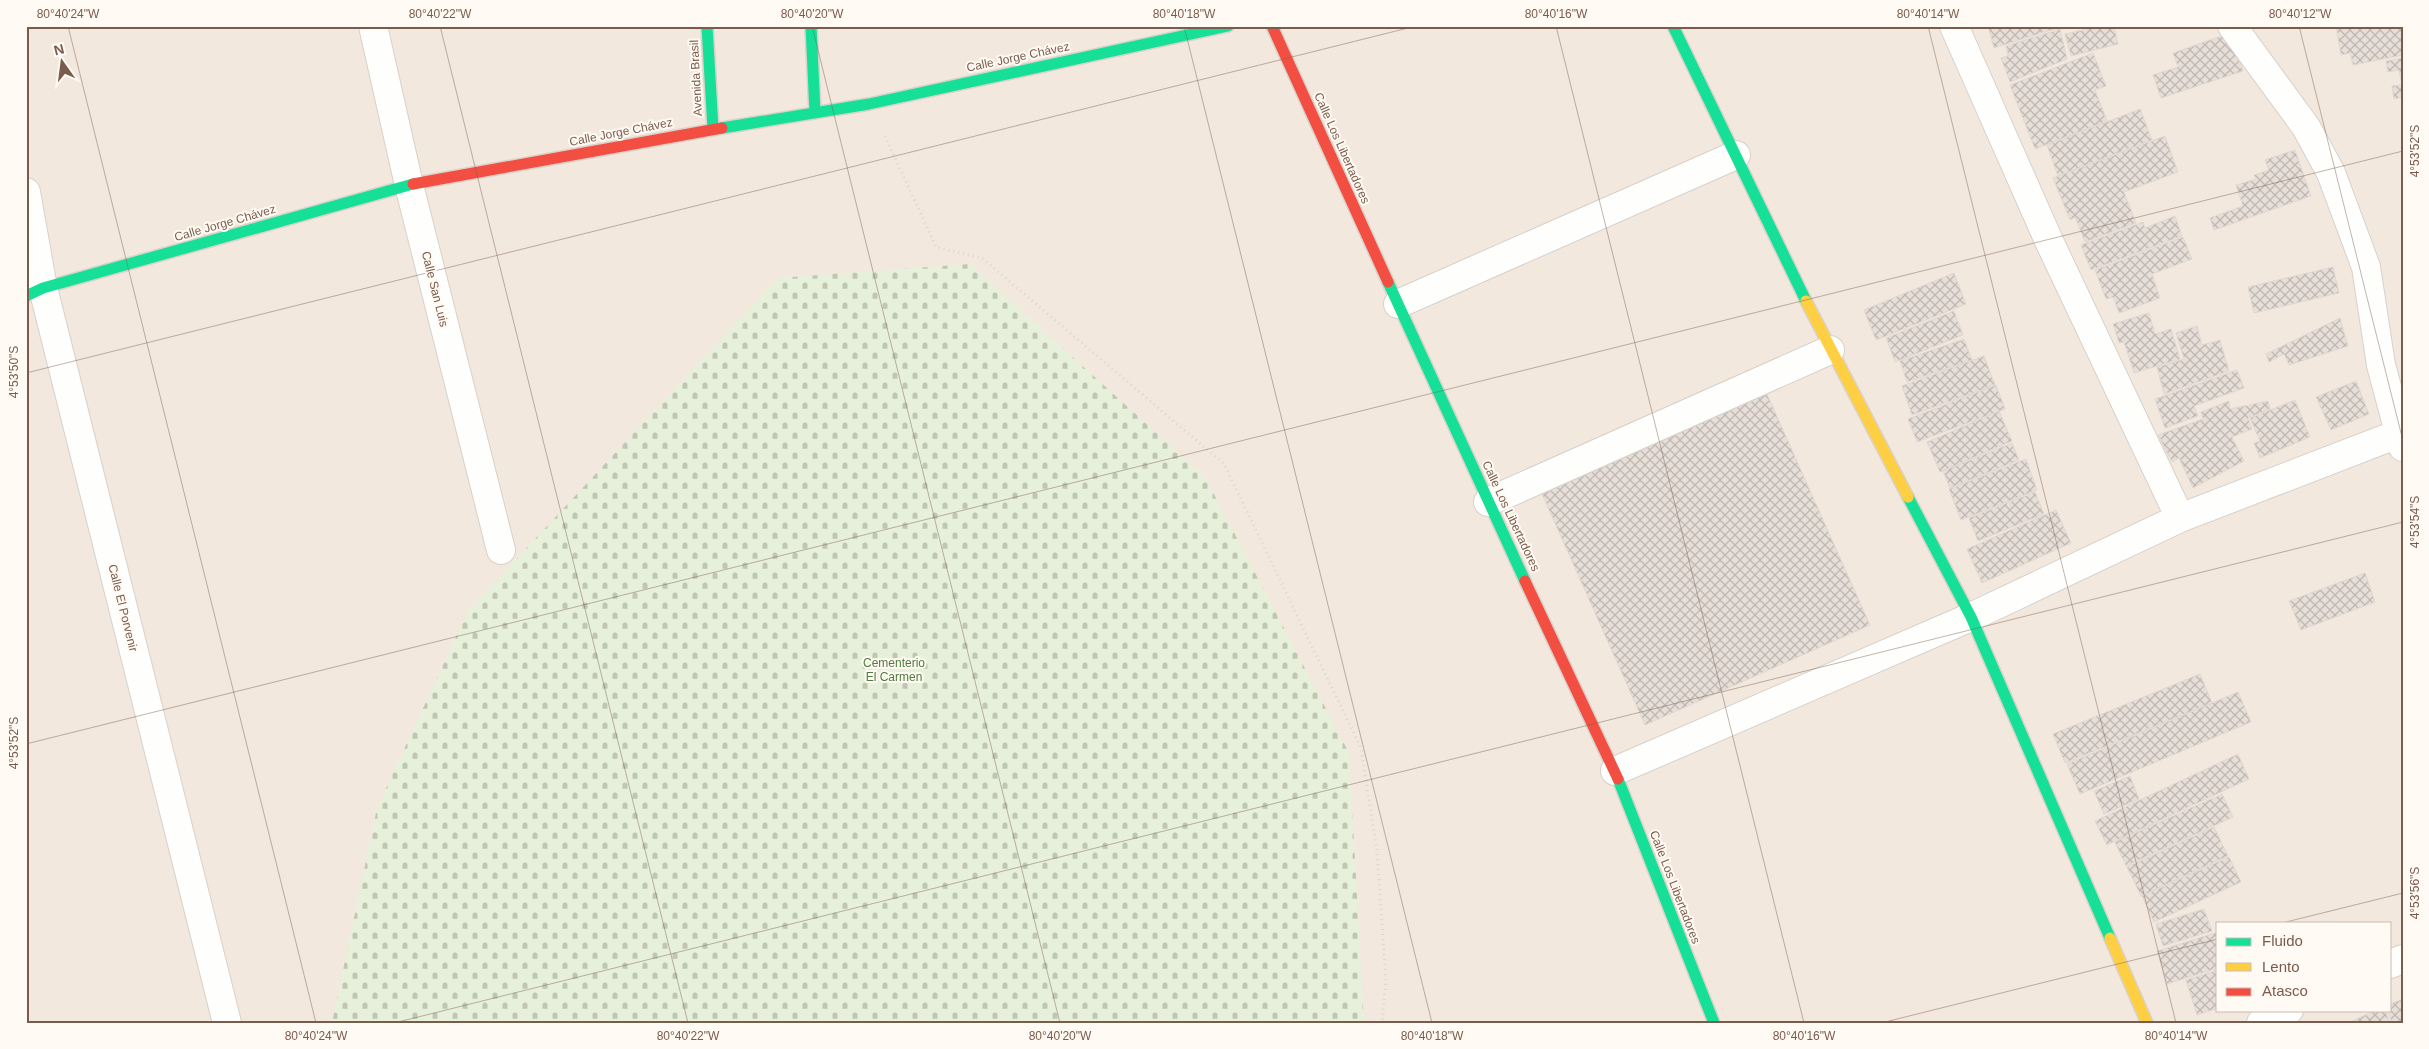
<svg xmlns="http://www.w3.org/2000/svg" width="2429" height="1049" viewBox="0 0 2429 1049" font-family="Arial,sans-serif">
<defs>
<pattern id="cemetery-stones" width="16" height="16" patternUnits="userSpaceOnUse" patternTransform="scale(1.25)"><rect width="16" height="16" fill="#e7f0db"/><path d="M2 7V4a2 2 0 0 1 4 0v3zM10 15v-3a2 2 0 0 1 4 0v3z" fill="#c0c6b4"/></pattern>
<pattern id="building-cross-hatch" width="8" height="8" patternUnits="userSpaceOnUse" patternTransform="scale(1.25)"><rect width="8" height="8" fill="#e6ded7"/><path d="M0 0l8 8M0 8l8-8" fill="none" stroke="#bfb7b1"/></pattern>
</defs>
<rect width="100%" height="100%" fill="#f9f5f0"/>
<path fill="#f2e8de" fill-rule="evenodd" d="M 26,26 L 2403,26 L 2403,1023 L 26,1023 ZM 2218,923 L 2390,923 L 2390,1010 L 2218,1010 Z"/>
<path fill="url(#cemetery-stones)" d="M 970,264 L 1205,477 L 1349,753 L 1364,1023 L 332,1023 L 377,808 L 468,611 L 778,278 Z"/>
<path fill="url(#building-cross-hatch)" stroke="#e2d8d2" d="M 1988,26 L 2064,26 L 1994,48 Z
M 2091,26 L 2114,26 L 2118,44 L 2071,56 L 2065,34 L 2091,28 Z
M 2336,26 L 2403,26 L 2403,55 L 2353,65 L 2350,53 L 2341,55 Z
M 2060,29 L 2067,59 L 2010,82 L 2001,58 L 2008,56 L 2006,46 Z
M 2230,33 L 2243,71 L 2161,98 L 2153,75 L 2178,67 L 2173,53 Z
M 2093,53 L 2106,86 L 2095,90 L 2107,121 L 2035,149 L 2010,85 Z
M 2403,58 L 2403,97 L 2394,99 L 2392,86 L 2402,85 L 2399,70 L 2388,72 L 2386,61 Z
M 2140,109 L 2152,140 L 2058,176 L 2047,145 Z
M 2165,136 L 2178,172 L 2124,192 L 2136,223 L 2085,242 L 2075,217 L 2070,220 L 2053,178 Z
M 2295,150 L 2311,196 L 2214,230 L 2210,218 L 2243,206 L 2236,185 L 2256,179 L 2254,175 L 2269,170 L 2265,160 Z
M 2175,216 L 2182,236 L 2091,270 L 2081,245 L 2143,222 L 2145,228 Z
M 2183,237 L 2192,259 L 2152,274 L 2160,298 L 2119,313 L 2113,297 L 2106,299 L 2095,270 Z
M 2333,267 L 2339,293 L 2254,313 L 2248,287 Z
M 1954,273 L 1966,304 L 1876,340 L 1864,310 Z
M 1954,311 L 1963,335 L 1895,362 L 1886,338 Z
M 2149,313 L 2155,334 L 2171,329 L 2180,359 L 2134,373 L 2124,342 L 2119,343 L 2113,324 Z
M 2340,318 L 2348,346 L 2289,365 L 2284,354 L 2269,362 L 2266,354 Z
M 2197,326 L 2202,345 L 2220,340 L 2229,371 L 2164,394 L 2157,367 L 2184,359 L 2176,333 Z
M 1964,339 L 1972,360 L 1907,382 L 1900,361 Z
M 1984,356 L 1995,385 L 1912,415 L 1902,386 Z
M 2237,370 L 2244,388 L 2194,406 L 2198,416 L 2165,428 L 2155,399 Z
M 2356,381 L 2369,414 L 2331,430 L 2316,397 Z
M 1996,385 L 2005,409 L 1917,442 L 1908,419 Z
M 1767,394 L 1870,625 L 1645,725 L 1542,494 Z
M 2295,400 L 2310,437 L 2260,458 L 2254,443 L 2260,441 L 2250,418 Z
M 2229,401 L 2230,409 L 2268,401 L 2270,409 L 2248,418 L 2252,429 L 2232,437 L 2244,461 L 2193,488 L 2179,458 L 2172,462 L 2158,435 L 2203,419 L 2201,412 Z
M 1999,411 L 2012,441 L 1940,472 L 1927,442 Z
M 2012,443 L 2019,460 L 1950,488 L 1943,471 Z
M 2026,459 L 2037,490 L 1961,520 L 1949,489 Z
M 2035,492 L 2044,514 L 1978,541 L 1969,518 Z
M 2056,510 L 2071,543 L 1982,583 L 1967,549 Z
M 2365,573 L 2375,602 L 2301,630 L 2289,601 Z
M 2200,674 L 2212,703 L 2065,763 L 2053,734 Z
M 2238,692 L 2251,722 L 2080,794 L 2067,764 Z
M 2238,754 L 2249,779 L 2107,845 L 2095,821 Z
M 2130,776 L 2139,799 L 2104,814 L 2094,791 Z
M 2222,794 L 2233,817 L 2126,866 L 2115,842 Z
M 2214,827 L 2228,856 L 2141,896 L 2127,867 Z
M 2229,857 L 2241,882 L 2154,922 L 2142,896 Z
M 2204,909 L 2212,931 L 2163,946 L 2156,924 Z
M 2218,932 L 2218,968 L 2167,984 L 2157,951 Z
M 2218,970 L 2218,1008 L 2197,1015 L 2186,980 Z
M 2403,999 L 2403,1023 L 2392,1023 L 2387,1010 L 2390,1010 L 2390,1004 Z
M 2376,1010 L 2385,1010 L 2390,1023 L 2348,1023 Z"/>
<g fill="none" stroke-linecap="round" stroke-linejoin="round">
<defs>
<path id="street" d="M 373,26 L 409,185 L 501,550
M 1954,26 L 2049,241 L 2180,518
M 2232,26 L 2306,127 L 2331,173 L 2366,267 L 2381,365 L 2403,447
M 26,192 L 43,288 L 227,1023
M 1398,304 L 1736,155
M 1488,502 L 1830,350
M 1615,771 L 1971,617 L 2180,518 L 2403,432
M 2390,964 L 2403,959
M 2261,1023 L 2289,1010"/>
<path id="fast" d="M 707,26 L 713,129
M 811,26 L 815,113
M 1673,26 L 1806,301
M 722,128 L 869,104 L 1228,26
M 1388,282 L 1525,581
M 26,296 L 43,288 L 413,184
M 1908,497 L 1971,617 L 2110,938
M 1618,779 L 1714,1023"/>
<path id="slow" d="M 1806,301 L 1908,497
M 2110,938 L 2147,1023"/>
<path id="jam" d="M 1272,26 L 1388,282
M 413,184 L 722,128
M 1525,581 L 1618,779"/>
</defs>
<use href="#street" stroke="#d7d1cb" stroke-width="30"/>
<use href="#fast" stroke="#d9d2cb" stroke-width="14"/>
<use href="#slow" stroke="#d9d2cb" stroke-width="14"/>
<use href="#jam" stroke="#d9d2cb" stroke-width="14"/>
<path stroke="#dcd5d0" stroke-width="3" stroke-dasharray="1 4" stroke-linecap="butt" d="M 885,136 L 936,247 L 982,258 L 1224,464 L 1361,748 L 1377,851 L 1386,981 L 1382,1023"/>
<use href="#street" stroke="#fefefd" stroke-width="28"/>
<use href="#fast" stroke="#16e098" stroke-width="11"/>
<use href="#slow" stroke="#ffcf43" stroke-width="11"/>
<use href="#jam" stroke="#f24e42" stroke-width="11"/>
</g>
<path fill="none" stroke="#7a5c4d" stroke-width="1" stroke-opacity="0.45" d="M 68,26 L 316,1023M 440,26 L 688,1023M 812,26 L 1060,1023M 1184,26 L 1432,1023M 1556,26 L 1804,1023M 1928,26 L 2176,1023M 2299,26 L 2403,441M 26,373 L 1416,26M 26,744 L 2403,151M 2282,923 L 2403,893M 394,1023 L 2403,522M 1881,1023 L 2218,939"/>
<g text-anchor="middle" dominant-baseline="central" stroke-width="4" stroke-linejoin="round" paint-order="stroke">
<g font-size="12" fill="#7a5c4d" stroke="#fffaf3">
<text transform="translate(1018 57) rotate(-12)">Calle Jorge Chávez</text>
<text transform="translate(696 78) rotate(-93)">Avenida Brasil</text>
<text transform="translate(621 132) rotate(-11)">Calle Jorge Chávez</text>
<text transform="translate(1342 148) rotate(66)">Calle Los Libertadores</text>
<text transform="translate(225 223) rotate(-16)">Calle Jorge Chávez</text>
<text transform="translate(435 289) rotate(76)">Calle San Luis</text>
<text transform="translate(1511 516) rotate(65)">Calle Los Libertadores</text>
<text transform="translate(123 608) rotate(76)">Calle El Porvenir</text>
<text transform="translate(1675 887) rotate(69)">Calle Los Libertadores</text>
</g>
<g font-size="12" fill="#537a41" stroke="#fffaf3">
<text x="894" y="663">Cementerio<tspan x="894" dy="14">El Carmen</tspan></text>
</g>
</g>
<rect width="2429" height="1049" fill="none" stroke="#fffaf3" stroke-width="55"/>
<rect x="2216" y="922" width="175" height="90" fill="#fffaf3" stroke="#cabbb1"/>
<rect x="2226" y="938" width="25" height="8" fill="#16e098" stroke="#cabbb1"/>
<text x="2262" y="946" font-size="15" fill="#7a5c4d">Fluido</text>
<rect x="2226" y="963" width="25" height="8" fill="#ffcf43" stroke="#cabbb1"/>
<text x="2262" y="972" font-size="15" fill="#7a5c4d">Lento</text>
<rect x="2226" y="988" width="25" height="8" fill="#f24e42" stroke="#cabbb1"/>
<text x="2262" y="996" font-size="15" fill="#7a5c4d">Atasco</text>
<g transform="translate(62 62) rotate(346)" stroke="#fffaf3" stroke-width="4" paint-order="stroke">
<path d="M0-4L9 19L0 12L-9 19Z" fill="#7a5c4d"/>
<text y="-8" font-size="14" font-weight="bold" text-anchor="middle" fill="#7a5c4d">N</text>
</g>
<rect x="28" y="28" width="2374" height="994" fill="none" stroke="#7a5c4d" stroke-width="2"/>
<g font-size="12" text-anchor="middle" fill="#7a5c4d">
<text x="68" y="18">80°40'24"W</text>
<text x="440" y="18">80°40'22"W</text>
<text x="812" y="18">80°40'20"W</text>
<text x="1184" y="18">80°40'18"W</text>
<text x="1556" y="18">80°40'16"W</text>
<text x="1928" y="18">80°40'14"W</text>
<text x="2300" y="18">80°40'12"W</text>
<text transform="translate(2415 151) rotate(-90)" y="4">4°53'52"S</text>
<text transform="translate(14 372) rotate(-90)" y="4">4°53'50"S</text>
<text transform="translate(2415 522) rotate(-90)" y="4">4°53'54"S</text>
<text transform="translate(14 743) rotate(-90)" y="4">4°53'52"S</text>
<text transform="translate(2415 893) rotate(-90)" y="4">4°53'56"S</text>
<text x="316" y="1040">80°40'24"W</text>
<text x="688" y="1040">80°40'22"W</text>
<text x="1060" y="1040">80°40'20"W</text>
<text x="1432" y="1040">80°40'18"W</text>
<text x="1804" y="1040">80°40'16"W</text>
<text x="2176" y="1040">80°40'14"W</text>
</g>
</svg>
